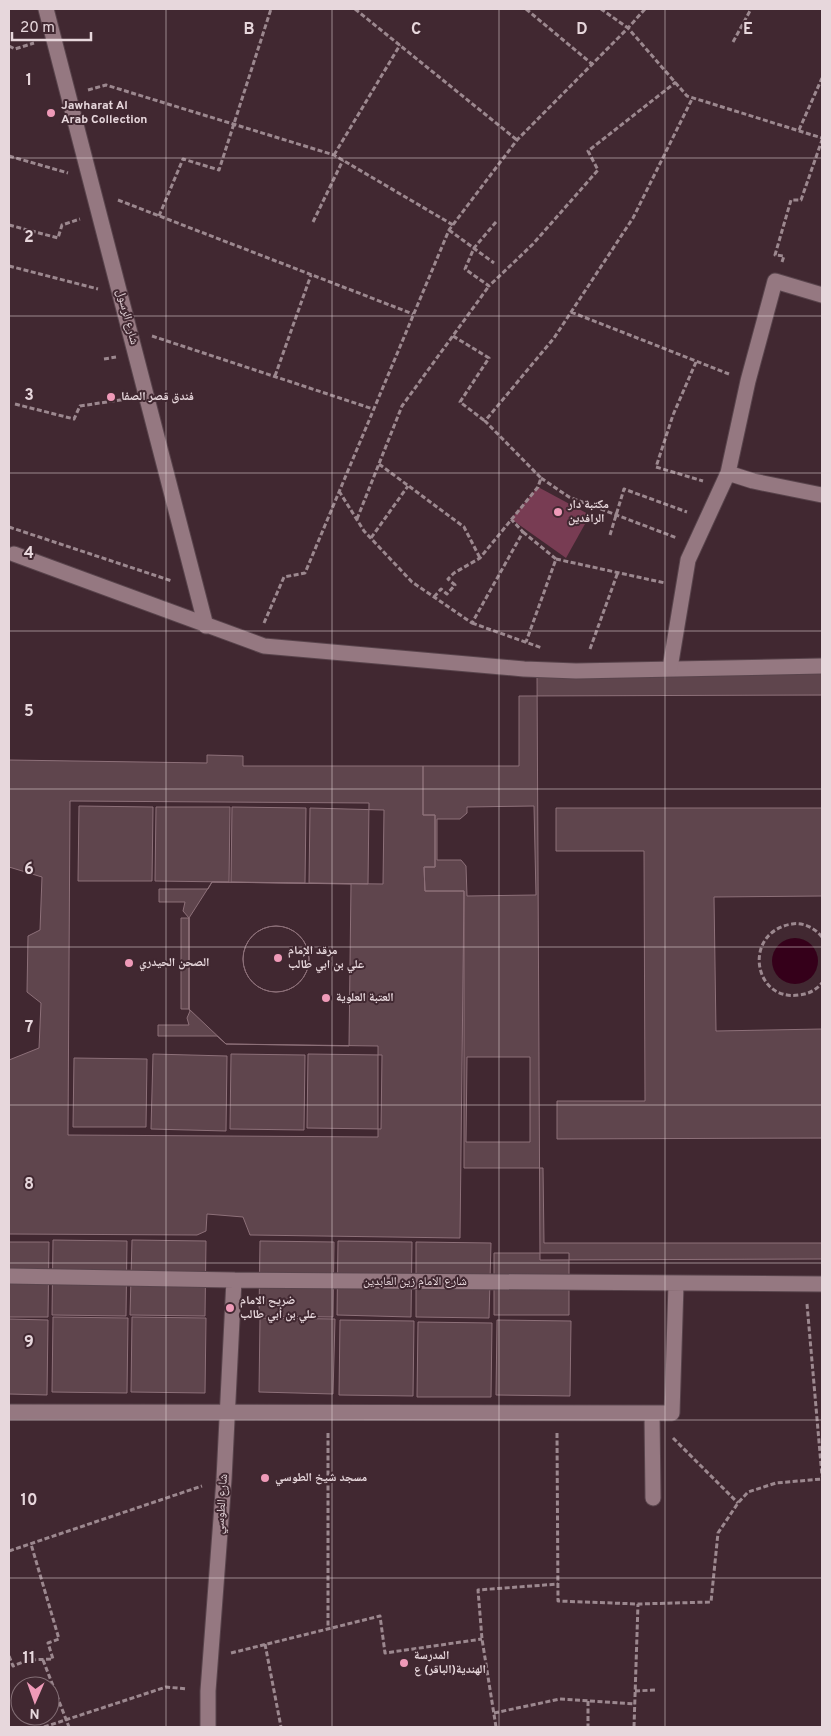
<svg xmlns="http://www.w3.org/2000/svg" width="831" height="1736" viewBox="0 0 831 1736" font-family="Overpass,'Noto Naskh Arabic',sans-serif">
<rect width="100%" height="100%" fill="#412831"/>
<path fill="#783c53" d="M 538,487 L 590,515 L 566,558 L 511,519 Z"/>
<path fill="#35001a" d="M772 961a23 23 0 1 1 46 0a23 23 0 1 1-46 0Z"/>
<path fill="#5f454d" stroke="#8d7079" fill-rule="evenodd" d="M 822,670 L 822,896 L 714,897 L 716,1031 L 822,1029 L 822,1259 L 540,1260 L 537,672 Z
M 822,695 L 822,808 L 556,808 L 556,851 L 644,851 L 645,1101 L 557,1101 L 557,1139 L 822,1138 L 822,1243 L 544,1243 L 543,1168 L 464,1168 L 464,891 L 425,891 L 424,867 L 435,867 L 435,815 L 423,815 L 423,766 L 519,766 L 519,696 ZM 534,806 L 536,895 L 467,896 L 466,866 L 461,860 L 437,860 L 437,819 L 460,819 L 467,813 L 467,807 ZM 467,1057 L 530,1057 L 530,1142 L 466,1142 Z
M 207,755 L 243,756 L 243,766 L 423,766 L 423,815 L 435,815 L 435,867 L 424,867 L 425,891 L 464,891 L 460,1238 L 250,1235 L 243,1217 L 207,1214 L 206,1231 L 197,1235 L 9,1234 L 9,1060 L 39,1048 L 41,1003 L 27,992 L 28,936 L 40,930 L 42,877 L 9,867 L 9,760 L 207,763 ZM 70,801 L 369,803 L 368,884 L 212,882 L 208,889 L 159,889 L 159,902 L 185,902 L 183,911 L 189,918 L 189,1009 L 190,1011 L 187,1018 L 189,1025 L 158,1025 L 158,1036 L 217,1036 L 226,1044 L 378,1046 L 378,1137 L 68,1135 Z
M 79,806 L 153,807 L 152,881 L 78,881 Z
M 156,807 L 230,807 L 229,882 L 155,881 Z
M 232,807 L 306,808 L 305,883 L 231,882 Z
M 310,808 L 384,810 L 383,884 L 309,883 Z
M 212,882 L 351,884 L 349,1046 L 226,1044 L 189,1009 L 189,918 Z
M 181,918 L 189,918 L 189,1009 L 181,1009 Z
M243 959a33 33 0 1 1 66 0a33 33 0 1 1-66 0Z
M243 959a33 33 0 1 1 66 0a33 33 0 1 1-66 0Z
M 153,1054 L 227,1056 L 226,1131 L 151,1129 Z
M 231,1054 L 305,1055 L 304,1130 L 230,1129 Z
M 308,1054 L 382,1055 L 381,1129 L 307,1128 Z
M 74,1058 L 147,1059 L 146,1127 L 73,1127 Z
M 53,1240 L 127,1241 L 126,1316 L 52,1315 Z
M 132,1240 L 206,1241 L 205,1316 L 130,1315 Z
M 260,1241 L 334,1242 L 333,1317 L 259,1316 Z
M 338,1241 L 412,1242 L 411,1317 L 337,1315 Z
M 9,1242 L 49,1242 L 48,1317 L 9,1317 Z
M 416,1242 L 491,1243 L 489,1318 L 416,1317 Z
M 494,1253 L 569,1253 L 569,1315 L 494,1315 Z
M 53,1317 L 128,1318 L 127,1393 L 52,1392 Z
M 132,1317 L 206,1318 L 205,1393 L 131,1392 Z
M 260,1318 L 335,1319 L 333,1394 L 259,1392 Z
M 9,1319 L 48,1320 L 47,1395 L 9,1394 Z
M 340,1320 L 414,1321 L 413,1396 L 339,1395 Z
M 497,1320 L 571,1321 L 570,1396 L 496,1395 Z
M 418,1322 L 492,1323 L 491,1397 L 417,1397 Z"/>
<g fill="none" stroke-linecap="round" stroke-linejoin="round">
<defs>
<path id="pedestrian" d="M 46,9 L 206,626
M 14,554 L 264,646 L 524,669 L 576,671 L 822,666
M 9,1276 L 234,1280 L 822,1284
M 9,1412 L 672,1413 L 676,1284
M 652,1413 L 653,1498
M 208,1727 L 208,1691 L 224,1479 L 234,1280"/>
<path id="minor" d="M 728,473 L 753,481 L 822,495
M 670,668 L 688,560 L 728,473 L 748,381 L 775,281 L 822,295"/>
</defs>
<use href="#pedestrian" stroke="#59444c" stroke-width="17"/>
<use href="#minor" stroke="#59444c" stroke-width="17"/>
<path stroke="#9c888f" stroke-width="3" stroke-dasharray="5 2.5" stroke-linecap="butt" d="M 355,9 L 517,140
M 526,9 L 592,64
M 645,9 L 628,28 L 687,96 L 822,138
M 733,42 L 751,9
M 9,46 L 15,49 L 34,43
M 88,90 L 106,85 L 334,155 L 453,225
M 799,130 L 822,78
M 334,155 L 400,45
M 9,156 L 68,173
M 118,200 L 413,314
M 159,216 L 183,159 L 219,170 L 271,9
M 313,222 L 343,160
M 496,222 L 474,248 L 465,269 L 489,286 L 533,244 L 598,170 L 588,151 L 676,82
M 9,225 L 58,238 L 62,225 L 80,219
M 449,230 L 494,263
M 782,262 L 784,256 L 775,255 L 791,200 L 801,200 L 822,140
M 9,266 L 98,289
M 571,312 L 729,374
M 152,336 L 373,409
M 453,336 L 489,358 L 460,402 L 485,421
M 104,359 L 116,357
M 696,362 L 673,415 L 656,467 L 703,481
M 275,376 L 311,275
M 15,404 L 74,419 L 80,406 L 127,399
M 379,464 L 464,527 L 480,558
M 541,478 L 569,497 L 677,538
M 339,491 L 364,531 L 412,582 L 472,623 L 523,532 L 511,519
M 357,519 L 402,406 L 489,286
M 9,527 L 172,581
M 523,532 L 556,559 L 526,642
M 610,535 L 624,489 L 687,512
M 371,538 L 408,486
M 556,559 L 665,583
M 434,597 L 441,589 L 447,594 L 455,585 L 448,579 L 454,573 L 480,558 L 538,487 L 541,478 L 485,421 L 554,338 L 633,218 L 693,97
M 264,623 L 284,577 L 305,573 L 449,230 L 517,140 L 628,28 L 601,9
M 472,623 L 542,648
M 590,649 L 618,572
M 822,937 C 815,928 803,922 792,924 C 742,932 753,1002 799,995 C 809,994 816,990 822,983
M 807,1304 L 822,1476
M 328,1433 L 328,1629
M 557,1433 L 558,1601 L 638,1604 L 711,1602 L 718,1533 L 738,1503 L 748,1492 L 776,1483 L 822,1479
M 673,1438 L 738,1503
M 9,1551 L 202,1486
M 265,1644 L 281,1727
M 231,1653 L 380,1616 L 385,1653 L 482,1639
M 9,1656 L 13,1666 L 28,1660 L 53,1659 L 48,1643 L 59,1639 L 31,1544
M 43,1660 L 69,1727
M 635,1691 L 655,1690
M 588,1701 L 588,1727
M 494,1713 L 560,1699 L 635,1704
M 44,1727 L 166,1687 L 187,1689
M 496,1727 L 482,1639 L 478,1590 L 558,1584
M 634,1727 L 638,1604"/>
<use href="#pedestrian" stroke="#957881" stroke-width="15"/>
<use href="#minor" stroke="#957881" stroke-width="15"/>
</g>
<path fill="none" stroke="#e7d7dc" stroke-width="1" stroke-opacity="0.55" d="M 166,9 L 166,1727M 332,9 L 332,1727M 499,9 L 499,1727M 665,9 L 665,1727M 9,158 L 822,158M 9,316 L 822,316M 9,473 L 822,473M 9,631 L 822,631M 9,789 L 822,789M 9,947 L 822,947M 9,1105 L 822,1105M 9,1263 L 822,1263M 9,1420 L 822,1420M 9,1578 L 822,1578"/>
<g fill="#ef9ab8" stroke="#412831" stroke-width="2">
<circle cx="51" cy="113" r="5"/>
<circle cx="111" cy="397" r="5"/>
<circle cx="558" cy="512" r="5"/>
<circle cx="278" cy="958" r="5"/>
<circle cx="129" cy="963" r="5"/>
<circle cx="326" cy="998" r="5"/>
<circle cx="230" cy="1308" r="5"/>
<circle cx="265" cy="1478" r="5"/>
<circle cx="404" cy="1663" r="5"/>
</g>
<g text-anchor="middle" dominant-baseline="central" stroke-width="4" stroke-linejoin="round" paint-order="stroke">
<g font-size="12" font-weight="bold" fill="#e7d7dc" stroke="#412831" text-anchor="start">
<text x="61" y="106">Jawharat Al<tspan x="61" dy="14">Arab Collection</tspan></text>
<text x="121" y="397">فندق قصر الصفا</text>
<text x="568" y="505">مكتبة دار<tspan x="568" dy="14">الرافدين</tspan></text>
<text x="288" y="951">مرقد الإمام<tspan x="288" dy="14">علي بن ابي طالب</tspan></text>
<text x="139" y="963">الصحن الحيدري</text>
<text x="336" y="998">العتبة العلوية</text>
<text x="240" y="1301">ضريح الامام<tspan x="240" dy="14">علي بن أبي طالب</tspan></text>
<text x="275" y="1478">مسجد شيخ الطوسي</text>
<text x="414" y="1656">المدرسة<tspan x="414" dy="14">الهندية(الباقر) ع</tspan></text>
</g>
<g font-size="12" fill="#e7d7dc" stroke="#412831">
<text transform="translate(127 317) rotate(75)">شارع الرسول</text>
<text x="415" y="1282">شارع الامام زين العابدين</text>
<text transform="translate(222 1504) rotate(-86)">شارع الطوسي</text>
</g>
</g>
<g font-size="16" text-anchor="middle" font-weight="bold" fill="#e7d7dc" stroke="#412831" stroke-width="4" stroke-linejoin="round" paint-order="stroke">
<text x="249" y="34">B</text>
<text x="416" y="34">C</text>
<text x="582" y="34">D</text>
<text x="748" y="34">E</text>
<text x="29" y="85">1</text>
<text x="29" y="242">2</text>
<text x="29" y="400">3</text>
<text x="29" y="558">4</text>
<text x="29" y="716">5</text>
<text x="29" y="874">6</text>
<text x="29" y="1032">7</text>
<text x="29" y="1189">8</text>
<text x="29" y="1347">9</text>
<text x="29" y="1505">10</text>
<text x="29" y="1663">11</text>
</g>
<rect width="831" height="1736" fill="none" stroke="#e7d7dc" stroke-width="20"/>
<g transform="translate(35 1701) rotate(182)"><circle r="24" fill="#412831" stroke="#836e75"/>
<path d="M0-4L9 19L0 12L-9 19Z" fill="#ef9ab8"/>
<text y="-8" font-size="14" font-weight="bold" text-anchor="middle" fill="#e7d7dc">N</text>
</g>
<path d="M12 32v8h79v-8" fill="none" stroke="#e7d7dc" stroke-width="2.5"/>
<text x="20" y="32" font-size="15" fill="#e7d7dc" stroke="#412831" stroke-width="4" paint-order="stroke">20 m</text>
</svg>
